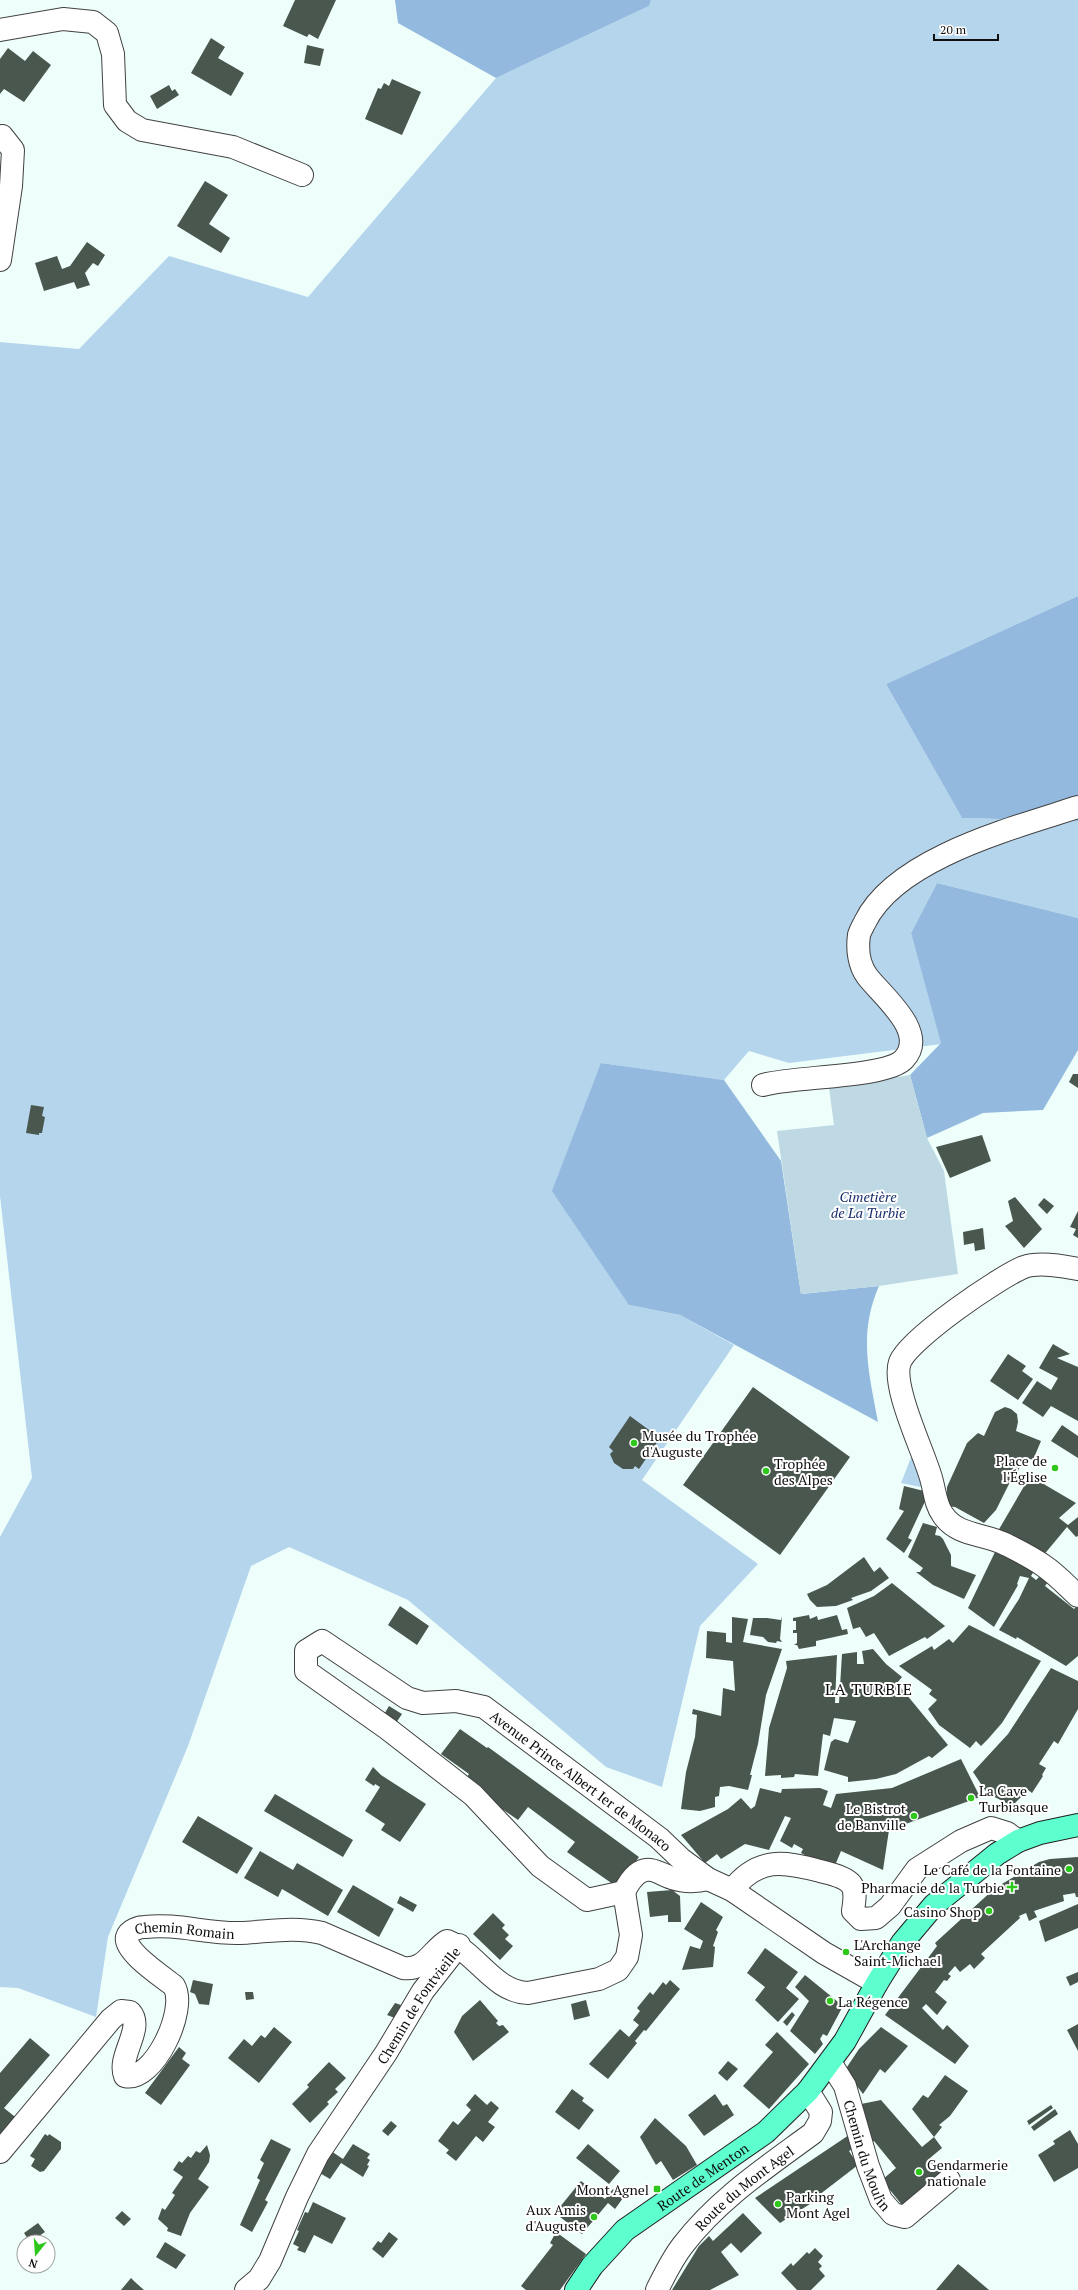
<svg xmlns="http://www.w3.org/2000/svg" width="1078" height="2290" viewBox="0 0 1078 2290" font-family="'PT Serif',serif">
<rect width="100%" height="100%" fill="#eefffb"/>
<path fill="#b5d5ed" d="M 651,0 L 1078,0 L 1078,596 L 886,684 L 962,818 L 1078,821 L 1078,918 L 937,883 L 911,933 L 942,1044 L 789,1063 L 749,1051 L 724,1080 L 601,1063 L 629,1305 L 680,1315 L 734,1345 L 642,1480 L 758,1564 L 700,1626 L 662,1787 L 606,1767 L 408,1600 L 289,1547 L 251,1566 L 188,1746 L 108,1937 L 96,2017 L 18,1988 L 0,1987 L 0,1537 L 32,1478 L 0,1196 L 0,342 L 79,349 L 169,256 L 308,297 L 496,78 L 649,6 Z
M 914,1450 L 925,1488 L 901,1483 Z"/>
<path fill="#93b9de" d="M 395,0 L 651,0 L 649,6 L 496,78 L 398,23 Z
M 1078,596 L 1078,821 L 962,818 L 886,684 Z
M 937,883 L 1078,918 L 1078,1050 L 1043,1110 L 983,1113 L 927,1138 L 910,1075 L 941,1043 L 911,933 Z
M 601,1063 L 724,1080 L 781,1161 L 801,1294 L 879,1286 C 858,1334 869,1373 878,1422 L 680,1315 L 629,1305 L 552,1191 Z"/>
<path fill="#bed9e3" d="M 910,1075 L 927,1138 L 944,1171 L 958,1274 L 879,1286 L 801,1294 L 777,1131 L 834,1125 L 829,1088 Z"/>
<path fill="#49574e" d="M 295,0 L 336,0 L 318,39 L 309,34 L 307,37 L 283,26 Z
M 211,38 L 225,47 L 218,58 L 244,73 L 231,96 L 191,73 Z
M 307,45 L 324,49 L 320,66 L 304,63 Z
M 8,48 L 25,61 L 33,51 L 51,65 L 24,102 L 4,89 L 0,94 L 0,59 Z
M 392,79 L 421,92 L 402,135 L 365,119 L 378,88 L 381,89 L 384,83 L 389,86 Z
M 169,85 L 172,91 L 175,89 L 179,95 L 157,109 L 150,96 Z
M 205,181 L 228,195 L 209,224 L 230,238 L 221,253 L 177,226 Z
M 87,242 L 105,255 L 98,266 L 93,263 L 85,273 L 90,285 L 77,289 L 74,282 L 44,291 L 35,263 L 57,256 L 62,269 L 70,266 Z
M 1073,1074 L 1078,1074 L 1078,1088 L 1069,1082 Z
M 31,1105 L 44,1107 L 42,1116 L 45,1117 L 42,1133 L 39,1133 L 39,1135 L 26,1133 Z
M 982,1135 L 991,1161 L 950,1178 L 936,1147 Z
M 1015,1197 L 1042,1229 L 1024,1248 L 1005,1226 L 1013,1221 L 1008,1201 Z
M 1044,1198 L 1054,1206 L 1047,1214 L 1038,1205 Z
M 1078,1211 L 1078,1238 L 1073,1235 L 1076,1229 L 1070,1227 Z
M 983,1228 L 985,1249 L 975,1251 L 974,1243 L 964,1245 L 963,1232 Z
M 1053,1344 L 1070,1354 L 1057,1358 L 1078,1367 L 1078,1421 L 1051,1406 L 1043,1417 L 1022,1403 L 1037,1381 L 1051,1390 L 1058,1378 L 1039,1368 Z
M 1008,1354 L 1026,1366 L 1022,1371 L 1033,1379 L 1018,1400 L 990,1381 Z
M 753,1387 L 850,1457 L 780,1555 L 683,1485 Z
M 1005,1407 L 1011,1409 L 1017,1414 L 1018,1422 L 1016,1431 L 1041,1441 L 1033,1460 L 1024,1457 L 1013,1483 L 1010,1482 L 996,1510 L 984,1523 L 955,1507 L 946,1506 L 947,1487 L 967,1443 L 978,1433 L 984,1436 L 995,1412 Z
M 630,1416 L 660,1438 L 639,1469 L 635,1466 L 633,1469 L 623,1469 L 614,1463 L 610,1454 L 613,1451 L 609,1447 Z
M 1062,1425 L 1078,1436 L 1078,1458 L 1051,1441 Z
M 1030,1476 L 1076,1503 L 1059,1518 L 1068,1525 L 1078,1517 L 1078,1536 L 1076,1537 L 1067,1527 L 1042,1557 L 998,1531 Z
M 904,1486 L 928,1492 L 928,1495 L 908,1538 L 912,1540 L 904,1553 L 886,1539 L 904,1511 L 899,1509 Z
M 923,1523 L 937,1527 L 935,1535 L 940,1536 L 943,1539 L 951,1555 L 951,1566 L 976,1575 L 964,1599 L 933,1585 L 916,1572 L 920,1572 L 923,1568 L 908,1557 Z
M 996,1550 L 1034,1571 L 1031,1576 L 1036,1580 L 1040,1576 L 1048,1582 L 1045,1586 L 1074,1609 L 1076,1607 L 1078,1608 L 1078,1656 L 1066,1666 L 1017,1637 L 1016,1639 L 999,1630 L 1019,1599 L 1029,1578 L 1020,1576 L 1017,1584 L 1018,1585 L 994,1627 L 968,1608 Z
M 864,1557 L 874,1572 L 880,1567 L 889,1578 L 871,1591 L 851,1598 L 853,1600 L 836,1606 L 817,1607 L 810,1600 L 807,1594 L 827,1585 Z
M 892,1583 L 945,1626 L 948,1624 L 927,1639 L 925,1637 L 889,1656 L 874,1633 L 866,1637 L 860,1627 L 853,1629 L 847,1608 L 874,1596 Z
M 400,1606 L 429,1626 L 417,1645 L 388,1625 Z
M 809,1615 L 810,1619 L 817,1616 L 818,1620 L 837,1615 L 842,1630 L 847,1629 L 848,1634 L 816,1641 L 816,1646 L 799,1649 L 797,1645 L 794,1645 L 797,1643 L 797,1633 L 793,1633 L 793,1630 L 796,1630 L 796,1621 L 793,1621 L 793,1618 Z
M 782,1616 L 780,1639 L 782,1642 L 777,1641 L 776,1643 L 768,1642 L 763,1637 L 750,1635 L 753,1618 L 767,1618 L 781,1620 Z
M 732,1617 L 748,1619 L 743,1642 L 782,1649 L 766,1695 L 758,1744 L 750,1775 L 752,1775 L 748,1790 L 729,1786 L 720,1787 L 719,1796 L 715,1797 L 715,1807 L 700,1811 L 681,1809 L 686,1772 L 695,1737 L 697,1715 L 692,1714 L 693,1709 L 721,1716 L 723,1688 L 735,1691 L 733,1661 L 706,1658 L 707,1631 L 726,1633 L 726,1642 L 732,1643 Z
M 969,1625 L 1041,1661 L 1002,1723 L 988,1739 L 981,1746 L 976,1741 L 970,1748 L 939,1725 L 928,1709 L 937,1700 L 929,1694 L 932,1690 L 899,1666 L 932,1646 L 934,1650 L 949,1639 L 953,1643 Z
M 873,1649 L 886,1664 L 902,1677 L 897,1683 L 948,1745 L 932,1758 L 929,1756 L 896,1774 L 876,1779 L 848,1782 L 848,1777 L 824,1770 L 831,1742 L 835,1739 L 848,1743 L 856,1721 L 834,1718 L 830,1736 L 823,1734 L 818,1776 L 795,1774 L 794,1777 L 781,1778 L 781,1775 L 765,1776 L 769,1728 L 787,1668 L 786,1661 L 837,1655 L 835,1703 L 839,1703 L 842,1654 L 857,1652 L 857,1664 L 864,1664 L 862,1651 Z
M 1051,1668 L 1078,1681 L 1078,1709 L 1058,1744 L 1054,1741 L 1039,1764 L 1046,1768 L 1042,1775 L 1043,1776 L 1032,1793 L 1028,1790 L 1012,1806 L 987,1793 L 973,1772 L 1008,1734 Z
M 389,1706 L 402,1714 L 396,1723 L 383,1716 Z
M 460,1729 L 487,1748 L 488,1747 L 639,1857 L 617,1887 L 567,1852 L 575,1842 L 528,1807 L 518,1820 L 463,1782 L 469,1774 L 441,1754 Z
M 961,1759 L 980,1797 L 889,1830 L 883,1870 L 841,1851 L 834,1868 L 812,1859 L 801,1853 L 803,1849 L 794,1844 L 792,1848 L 780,1841 L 791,1818 L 785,1816 L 769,1850 L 745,1844 L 721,1859 L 717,1854 L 705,1863 L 681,1835 L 728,1809 L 741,1798 L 751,1809 L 755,1806 L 760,1788 L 781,1793 L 782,1789 L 820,1788 L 828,1791 L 823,1805 L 831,1808 L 836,1794 L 892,1788 Z
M 373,1767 L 381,1775 L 426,1804 L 400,1842 L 381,1830 L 385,1824 L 365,1811 L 380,1787 L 375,1784 L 374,1786 L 365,1780 Z
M 275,1794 L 353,1840 L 343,1857 L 264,1811 Z
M 198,1816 L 253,1848 L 237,1874 L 182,1842 Z
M 260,1851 L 293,1870 L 297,1863 L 343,1890 L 328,1916 L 282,1889 L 278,1897 L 244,1878 Z
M 1078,1857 L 1078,1897 L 1076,1897 L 1075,1893 L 1063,1895 L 1064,1901 L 1034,1911 L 1037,1917 L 1029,1921 L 1026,1913 L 1019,1916 L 1020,1918 L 981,1954 L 985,1958 L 974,1969 L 970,1964 L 960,1972 L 955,1966 L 948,1974 L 951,1976 L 947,1981 L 944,1980 L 935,1992 L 947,2002 L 937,2015 L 926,2004 L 922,2008 L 943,2030 L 947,2025 L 969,2046 L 955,2064 L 885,2015 L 937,1946 L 935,1943 L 995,1888 L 1039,1862 L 1050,1859 Z
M 353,1885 L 394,1909 L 379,1937 L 337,1912 Z
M 672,1890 L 680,1896 L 681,1922 L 668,1922 L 668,1915 L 650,1917 L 647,1892 Z
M 400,1896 L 417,1905 L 413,1912 L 397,1903 Z
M 701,1902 L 723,1917 L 716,1930 L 718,1932 L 713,1946 L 715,1947 L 713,1967 L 682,1970 L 690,1946 L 700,1949 L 703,1941 L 684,1929 Z
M 1078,1904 L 1078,1928 L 1045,1942 L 1039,1921 Z
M 493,1913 L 505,1925 L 502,1928 L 509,1935 L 505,1939 L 513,1946 L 500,1960 L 473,1934 Z
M 765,1948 L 798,1972 L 786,1988 L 799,1999 L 778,2022 L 755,2000 L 765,1987 L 747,1973 Z
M 1078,1972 L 1078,1982 L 1070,1986 L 1066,1977 Z
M 805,1975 L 843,2006 L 827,2036 L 823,2034 L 820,2039 L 823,2044 L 815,2054 L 790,2031 L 809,2001 L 795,1987 Z
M 193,1980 L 213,1984 L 209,2005 L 199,2004 L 195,1994 L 190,1992 Z
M 670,1980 L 680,1989 L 646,2031 L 644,2030 L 635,2041 L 637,2043 L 608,2079 L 589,2064 L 620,2029 L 629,2037 L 639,2025 L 633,2020 L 640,2011 L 637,2008 L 650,1992 L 653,1995 L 663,1982 L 666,1985 Z
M 245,1992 L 253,1992 L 254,1999 L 246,2000 Z
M 480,2000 L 498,2021 L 496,2023 L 499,2026 L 503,2025 L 509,2032 L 473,2061 L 454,2032 L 462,2016 Z
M 586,2000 L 590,2016 L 574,2020 L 571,2004 Z
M 395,2003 L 407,2007 L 400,2020 L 387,2015 Z
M 792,2012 L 795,2015 L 787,2026 L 783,2022 Z
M 1078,2024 L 1078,2051 L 1067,2030 Z
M 274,2027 L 292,2042 L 259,2083 L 228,2058 L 244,2039 L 252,2046 L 261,2035 L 265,2038 Z
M 881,2027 L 908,2046 L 885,2073 L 880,2069 L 863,2094 L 845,2070 L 859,2049 Z
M 777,2032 L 809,2064 L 769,2109 L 743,2086 L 773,2052 L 765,2045 Z
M 30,2038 L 50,2055 L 4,2108 L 19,2120 L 0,2143 L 0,2073 Z
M 179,2047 L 186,2053 L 182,2059 L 190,2065 L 161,2105 L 145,2093 Z
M 728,2061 L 738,2069 L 727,2081 L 718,2073 Z
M 329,2062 L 346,2078 L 335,2089 L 338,2092 L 327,2102 L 329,2104 L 310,2123 L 292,2104 L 309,2087 L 307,2085 Z
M 945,2075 L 968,2091 L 950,2116 L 939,2125 L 942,2127 L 934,2137 L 912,2109 L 923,2095 L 928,2098 Z
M 572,2089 L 584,2098 L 582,2101 L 594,2110 L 579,2130 L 555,2112 Z
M 475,2094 L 487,2105 L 491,2101 L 499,2108 L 488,2122 L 495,2127 L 483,2142 L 476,2136 L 456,2161 L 446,2153 L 449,2150 L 438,2141 L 453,2121 L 458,2125 L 471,2110 L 466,2105 Z
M 715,2094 L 723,2106 L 727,2104 L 734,2115 L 704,2136 L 688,2115 Z
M 881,2100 L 922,2147 L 934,2137 L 942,2148 L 930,2158 L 942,2171 L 902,2205 L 882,2180 L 896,2168 L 874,2141 L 867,2144 L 856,2105 Z
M 1051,2105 L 1053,2108 L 1029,2125 L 1027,2121 Z
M 1055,2109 L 1058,2114 L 1034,2131 L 1031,2127 Z
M 655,2118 L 686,2146 L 697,2165 L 673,2180 L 661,2161 L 656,2165 L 640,2137 Z
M 391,2121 L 397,2126 L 388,2136 L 382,2131 Z
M 1070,2130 L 1078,2144 L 1078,2168 L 1054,2182 L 1038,2155 L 1055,2144 L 1053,2141 Z
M 45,2134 L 48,2136 L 49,2134 L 61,2142 L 61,2149 L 44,2171 L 40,2172 L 31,2166 L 35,2159 L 30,2156 Z
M 849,2135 L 854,2148 L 849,2151 L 858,2165 L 819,2195 L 821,2197 L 780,2223 L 755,2198 Z
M 271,2139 L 291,2149 L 265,2200 L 268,2202 L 252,2232 L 240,2225 L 260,2180 L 257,2178 L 264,2163 L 260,2160 Z
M 353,2144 L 370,2154 L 367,2158 L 370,2160 L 367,2165 L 369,2166 L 363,2177 L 341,2163 L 330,2179 L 318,2172 L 331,2151 L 343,2159 Z
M 588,2144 L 620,2171 L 609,2184 L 576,2158 Z
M 207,2145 L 210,2155 L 209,2162 L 198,2179 L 209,2187 L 190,2213 L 181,2236 L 167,2231 L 168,2228 L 158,2219 L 162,2208 L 165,2210 L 175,2195 L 172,2193 L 183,2177 L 173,2170 L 179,2161 L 182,2163 L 188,2156 L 191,2158 L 196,2151 L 200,2153 Z
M 581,2181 L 605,2199 L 613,2189 L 623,2198 L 615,2209 L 608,2203 L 582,2234 L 555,2213 Z
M 313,2202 L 346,2218 L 332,2244 L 314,2235 L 305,2253 L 297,2250 L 299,2247 L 293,2244 L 299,2231 L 297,2230 L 305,2212 L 308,2213 Z
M 122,2211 L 131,2219 L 124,2226 L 115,2218 Z
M 743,2213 L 762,2233 L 741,2253 L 731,2243 L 721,2252 L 739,2275 L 710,2290 L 672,2290 L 699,2246 L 709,2236 L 713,2241 Z
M 38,2223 L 45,2232 L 30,2242 L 24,2233 Z
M 389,2232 L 398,2239 L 383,2258 L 372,2249 L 378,2241 L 381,2243 Z
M 556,2232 L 586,2254 L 560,2290 L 526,2290 L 521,2286 L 553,2245 L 550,2243 Z
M 165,2242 L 186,2255 L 176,2269 L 156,2257 Z
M 815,2248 L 823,2256 L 818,2262 L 822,2266 L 819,2269 L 825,2276 L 811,2290 L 797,2290 L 781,2273 L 791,2263 L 793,2266 L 807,2252 L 809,2254 Z
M 958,2264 L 962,2267 L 989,2290 L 936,2290 Z
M 131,2278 L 135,2282 L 144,2290 L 121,2290 Z"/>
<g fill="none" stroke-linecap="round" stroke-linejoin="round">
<defs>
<g id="minor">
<path d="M 0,30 L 63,19 L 93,22 L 107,33 L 113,54 L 115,105 L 127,121 L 142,130 L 233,147 L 302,175"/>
<path d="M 0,260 L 11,186 L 13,150 L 2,136"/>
<path d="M 763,1085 C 793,1076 887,1078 904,1059 C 929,1032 881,995 867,976 C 859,965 857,949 859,935 C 860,931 863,926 865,922 C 896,858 1014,828 1078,807"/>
<path d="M 1078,1269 C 1064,1266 1038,1262 1024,1267 C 999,1277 909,1339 900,1362 C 891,1386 924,1452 931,1478 C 935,1491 935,1504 943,1515 C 958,1537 985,1533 1007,1545 C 1019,1551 1033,1558 1044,1566 C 1056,1574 1067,1586 1078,1596"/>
<path d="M 732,1890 C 758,1857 783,1861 820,1871 C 829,1873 845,1877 851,1884 C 857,1892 854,1902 853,1911 L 861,1919 L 876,1918 L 890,1906 L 917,1869 L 961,1841 L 991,1828 L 1007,1833 L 1018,1841"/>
<path id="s1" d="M 624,1892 L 587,1900 L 540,1866 L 473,1795 L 388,1729 L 306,1671 L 306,1651 L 322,1641 L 407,1698 L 423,1703 L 456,1701 L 484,1707 L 659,1838 L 681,1859 L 708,1879 L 732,1890 L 824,1953 L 877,1983"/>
<path d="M 624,1892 C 629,1882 638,1868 651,1870 C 658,1871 665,1876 672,1878 C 684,1882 696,1882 708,1879"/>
<path id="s2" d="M 830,2062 L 845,2086 L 868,2166 L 881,2200 L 893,2214 L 905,2217 L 949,2180"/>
<path id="s3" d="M 0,2152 L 111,2019 L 121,2011 L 130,2012 C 145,2028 117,2056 125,2076 C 153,2083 188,2010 174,1986 C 163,1977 123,1951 127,1937 C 129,1930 139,1927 145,1927 C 176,1923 208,1934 240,1933 C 267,1932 294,1926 322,1933 L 403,1968 C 425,1971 431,1951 447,1941 C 477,1953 494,1992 528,1993 L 599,1979 L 618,1970 L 627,1957 L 631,1935 L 624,1892"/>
<path id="s4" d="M 246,2290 L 259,2279 L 270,2261 L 297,2197 L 318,2154 L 386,2053 L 423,1991 L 459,1945"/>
<path id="s5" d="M 657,2290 C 665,2274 672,2259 683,2245 C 718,2199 767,2167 813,2133 L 820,2121 L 821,2112 L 808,2091"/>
</g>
<g id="major">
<path id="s6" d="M 576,2290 L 592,2266 L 625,2230 L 766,2132 L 808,2091 L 845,2041 L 877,1983 L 902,1943 L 934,1905 L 997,1854 L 1018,1841 L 1040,1833 L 1078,1825"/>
</g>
</defs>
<use href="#minor" stroke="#414141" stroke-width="24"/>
<use href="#major" stroke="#1f1f1f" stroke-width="24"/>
<use href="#minor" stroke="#fff" stroke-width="22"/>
<use href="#major" stroke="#5effcf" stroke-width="22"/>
</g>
<g fill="#2dc81b" stroke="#fff" stroke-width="1.5">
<circle cx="634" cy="1443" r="4"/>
<circle cx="1055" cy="1468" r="4"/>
<circle cx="766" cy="1471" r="4"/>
<circle cx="971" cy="1798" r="4"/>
<circle cx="914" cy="1816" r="4"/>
<circle cx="1069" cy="1869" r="4"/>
<path d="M1010 1881h4v4h4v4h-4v4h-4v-4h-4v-4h4z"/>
<circle cx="989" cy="1911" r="4"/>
<circle cx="846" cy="1952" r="4"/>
<circle cx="830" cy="2001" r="4"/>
<circle cx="919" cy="2172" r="4"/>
<rect x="653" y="2185" width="8" height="8" rx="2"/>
<circle cx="778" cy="2204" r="4"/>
<circle cx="594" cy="2217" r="4"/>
</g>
<g text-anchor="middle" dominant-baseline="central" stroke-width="4" stroke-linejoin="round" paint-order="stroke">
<g font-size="14" font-style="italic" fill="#192e6a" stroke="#fff">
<text x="868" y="1196">Cimetière<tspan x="868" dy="16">de La Turbie</tspan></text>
</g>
<g font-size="14" fill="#0e0e0e" stroke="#fff" text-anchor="start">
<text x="642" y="1435">Musée du Trophée<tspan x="642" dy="16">d'Auguste</tspan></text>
<text x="1047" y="1460" text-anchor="end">Place de<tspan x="1047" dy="16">l'Église</tspan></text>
<text x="774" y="1463">Trophée<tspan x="774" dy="16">des Alpes</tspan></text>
<text x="979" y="1790">La Cave<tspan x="979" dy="16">Turbiasque</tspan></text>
<text x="906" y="1808" text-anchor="end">Le Bistrot<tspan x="906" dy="16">de Banville</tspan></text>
<text x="1061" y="1869" text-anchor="end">Le Café de la Fontaine</text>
<text x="1004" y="1887" text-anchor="end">Pharmacie de la Turbie</text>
<text x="981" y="1911" text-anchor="end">Casino Shop</text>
<text x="854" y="1944">L'Archange<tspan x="854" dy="16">Saint-Michael</tspan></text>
<text x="838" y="2001">La Régence</text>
<text x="927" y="2164">Gendarmerie<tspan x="927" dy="16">nationale</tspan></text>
<text x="649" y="2189" text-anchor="end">Mont Agnel</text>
<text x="786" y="2196">Parking<tspan x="786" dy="16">Mont Agel</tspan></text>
<text x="586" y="2209" text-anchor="end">Aux Amis<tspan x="586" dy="16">d'Auguste</tspan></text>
</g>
<g font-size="14" fill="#0e0e0e" stroke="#fff">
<text stroke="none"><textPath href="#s1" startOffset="743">Avenue Prince Albert Ier de Monaco</textPath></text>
<text stroke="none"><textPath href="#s3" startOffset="508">Chemin Romain</textPath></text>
<text stroke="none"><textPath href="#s4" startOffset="335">Chemin de Fontvieille</textPath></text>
<text stroke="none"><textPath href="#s2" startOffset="101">Chemin du Moulin</textPath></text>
<text stroke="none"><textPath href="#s6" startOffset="172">Route de Menton</textPath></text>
<text stroke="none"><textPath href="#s5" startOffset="136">Route du Mont Agel</textPath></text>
</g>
<g font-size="16" letter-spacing="1" fill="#0e0e0e" stroke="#fff">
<text x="869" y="1689">LA TURBIE</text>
</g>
</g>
<g transform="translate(36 2254) rotate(197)"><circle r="19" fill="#ffffff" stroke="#9f9f9f"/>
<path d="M0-3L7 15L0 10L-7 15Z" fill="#2dc81b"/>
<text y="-6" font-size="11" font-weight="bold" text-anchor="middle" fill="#0e0e0e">N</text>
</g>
<path d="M934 34v6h64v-6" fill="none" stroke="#0e0e0e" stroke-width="2"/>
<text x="940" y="34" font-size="12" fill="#0e0e0e" stroke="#ffffff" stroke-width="3" paint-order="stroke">20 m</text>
</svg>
